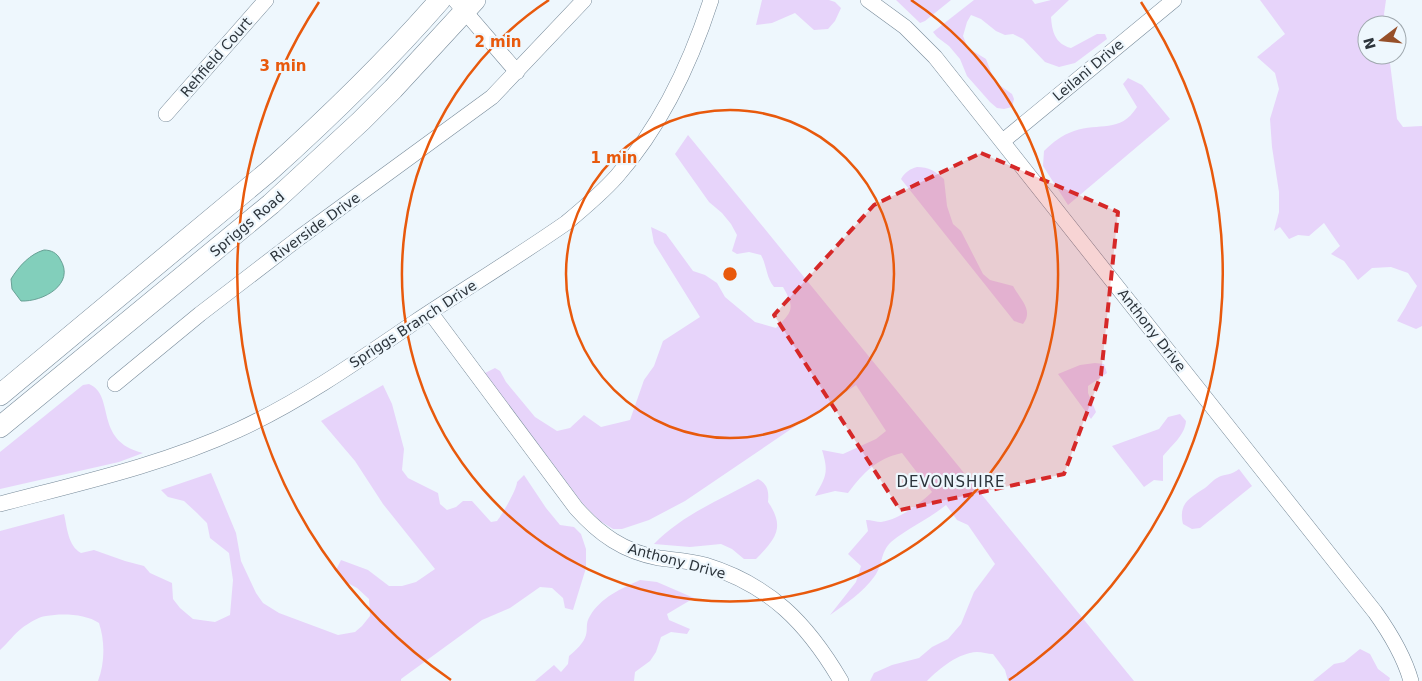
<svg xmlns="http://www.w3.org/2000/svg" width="1422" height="681" viewBox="0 0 1422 681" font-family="'DejaVu Sans',sans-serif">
<rect width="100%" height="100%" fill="#eef7fd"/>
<path fill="#e7d4fa" d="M 762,0 L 829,0 L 835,2 L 841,8 L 835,21 L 828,29 L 814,30 L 795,13 L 772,23 L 756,25 Z
M 896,0 L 951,0 L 925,21 L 920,23 Z
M 974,0 L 1032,0 L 1035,4 L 1051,0 L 1069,0 L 1051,17 C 1052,31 1055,44 1071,48 L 1097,34 L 1105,34 L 1107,39 L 1075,63 L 1059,67 L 1045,62 L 1023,39 L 1013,34 L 1005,35 L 996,31 L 981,19 L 971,15 L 967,22 L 963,36 L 968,48 L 986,59 L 991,72 L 998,84 L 1012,94 L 1014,99 L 1012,107 L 1004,109 L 997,108 L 990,102 L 967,76 L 960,59 L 949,46 L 937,37 L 933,32 Z
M 1260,0 L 1386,0 L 1384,14 L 1386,25 L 1367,25 L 1367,55 L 1389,55 L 1397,119 L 1403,127 L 1422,126 L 1422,326 L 1416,329 L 1397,321 L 1405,308 L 1417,286 L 1408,273 L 1391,267 L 1372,268 L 1358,280 L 1344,261 L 1331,254 L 1340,246 L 1324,223 L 1309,236 L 1298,235 L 1289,239 L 1280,227 L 1274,231 L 1279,212 L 1279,192 L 1272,147 L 1270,119 L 1279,89 L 1275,73 L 1257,57 L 1285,34 Z
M 1128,78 L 1142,85 L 1170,119 L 1068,205 L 1043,166 L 1044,151 C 1053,142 1062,135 1074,131 C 1099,122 1120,134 1137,107 L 1123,84 Z
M 688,135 L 1134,681 L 1008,681 L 1005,670 L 993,654 C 988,654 982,652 977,652 C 958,653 940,668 927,681 L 870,681 L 874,673 L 892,665 L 919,658 L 932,647 L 948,639 L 961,624 L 974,592 L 995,564 L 968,525 L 957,520 L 946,505 C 929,519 908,528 891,542 C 880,552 883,566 874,577 C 863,592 846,604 830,615 L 856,582 L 861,566 L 848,554 L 868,531 L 866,520 C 871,520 877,522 881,522 C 898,520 921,503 932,492 L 902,453 C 876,459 864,472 848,493 L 835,491 L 815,496 C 826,476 829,473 822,450 L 843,454 L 876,439 L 886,431 L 856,385 L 685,501 L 649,520 L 622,529 L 613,529 L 600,521 L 583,504 L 485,373 L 495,368 L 500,371 L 506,382 L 535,417 L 557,431 L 570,428 L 584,415 L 601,427 L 630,420 L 644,380 L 654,366 L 663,341 L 700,317 L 654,243 L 651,227 L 666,234 L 693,271 L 705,275 L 717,283 L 725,297 L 755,322 L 776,328 C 793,311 795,308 783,287 L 774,287 C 766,277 767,266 761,255 L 749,252 L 737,254 L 732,251 L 737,235 L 731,224 L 722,213 L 709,202 L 675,154 Z
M 917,167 C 929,167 935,171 944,179 L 947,206 L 953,224 L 961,231 L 983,274 L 990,280 L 1013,286 C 1020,299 1034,310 1023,324 L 1014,321 L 901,179 C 905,172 910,169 917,167 Z
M 1095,363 L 1104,364 L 1107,373 L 1088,386 L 1088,393 L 1096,412 L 1091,419 L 1058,374 L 1080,365 Z
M 89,384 C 116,395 93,441 143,453 L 119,462 L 0,489 L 0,452 L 83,385 Z
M 383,385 L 392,404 L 404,449 L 402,470 L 408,478 L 438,493 L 440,504 L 447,510 L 456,507 L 463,501 L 472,501 L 491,522 L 497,521 C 502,515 517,489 517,482 L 524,475 L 546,508 L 560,525 L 574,527 L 581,534 L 586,549 L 586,568 L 573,610 L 565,608 L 563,598 L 552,588 L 540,587 L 510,608 L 482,620 L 401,679 L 401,681 L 98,681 C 105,663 105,641 99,623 C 86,614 62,613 46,616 C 38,617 29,623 22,628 C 14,634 8,643 0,650 L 0,531 L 64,514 C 67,527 68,546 81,553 L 94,550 L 125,561 L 144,566 L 150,573 L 172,583 L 173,599 L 180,608 L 193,619 L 215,622 L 230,615 L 233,580 L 229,553 L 210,538 L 207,523 L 197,513 L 184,501 L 168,497 L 161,490 L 211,473 L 236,533 L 241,561 L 256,593 L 263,603 L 279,613 L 338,635 L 355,632 L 362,626 L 370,616 L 369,599 L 357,588 L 344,581 L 336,570 L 341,560 L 368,570 L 389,586 L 402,586 L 416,582 L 435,569 L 383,504 L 355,461 L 321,421 Z
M 1180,414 L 1186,421 C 1185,435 1172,445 1163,456 L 1163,481 L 1154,480 L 1144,487 L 1112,446 L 1159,429 L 1168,417 Z
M 1239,469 L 1252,486 L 1200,528 L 1192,529 L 1183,524 C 1178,503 1190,498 1205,488 C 1210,484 1215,478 1221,476 C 1229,474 1232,474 1239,469 Z
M 758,479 C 768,484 769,492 768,502 C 786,528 775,539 756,559 L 744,559 L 732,549 L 721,544 L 690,547 L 654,544 C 683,514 722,499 758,479 Z
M 640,580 L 657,582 L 694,598 L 667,614 L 669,620 L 690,629 L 687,634 L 671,632 L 661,637 L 656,652 L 650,661 L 635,672 L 634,681 L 535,681 L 554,665 L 561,672 L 568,664 L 569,656 C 575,651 584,643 586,635 C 588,628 585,624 590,616 C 601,597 621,589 640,580 Z
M 1360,649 L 1370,654 L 1378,669 L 1390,678 L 1389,681 L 1313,681 L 1334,664 L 1344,662 Z"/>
<path fill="#82cfbb" stroke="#68a095" d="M 44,250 C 51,250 57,253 60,259 C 76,284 43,302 21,301 L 12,289 L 11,279 C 19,266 30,254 44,250 Z"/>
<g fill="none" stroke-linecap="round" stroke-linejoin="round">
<defs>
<path id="minor" d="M 455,0 L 517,72
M 868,0 L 905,27 L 935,57 L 1375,612 C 1390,633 1404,656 1411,681
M 166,114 L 266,0
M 1003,141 L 1174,0
M 430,312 L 576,508 C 599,534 624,552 659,558 C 674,560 690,561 705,565 C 770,585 807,623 841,681
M 115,384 L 200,314 L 299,238 L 492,97 L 584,0
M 0,504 C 80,483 162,465 238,430 C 301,401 358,361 415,322 C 465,289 517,257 566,223 C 584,208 602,193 617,176 C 661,126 691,62 711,0"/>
<path id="secondary" d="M 0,395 L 268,172 C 328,118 387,61 440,0
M 0,427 L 271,204 L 361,121 L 393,89 L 475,0"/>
</defs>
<use href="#minor" stroke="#788b9a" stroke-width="16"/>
<use href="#secondary" stroke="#788b9a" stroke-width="22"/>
<use href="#minor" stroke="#fff" stroke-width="15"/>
<use href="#secondary" stroke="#fff" stroke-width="21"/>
</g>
<path fill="#d62828" fill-opacity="0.2" stroke="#d62828" stroke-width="4" stroke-dasharray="10 6" stroke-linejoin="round" d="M 981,153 L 1118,212 L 1101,375 L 1064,474 L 900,510 L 774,315 L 874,205 Z"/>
<g fill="none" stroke="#e8590c" stroke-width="2.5">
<circle cx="730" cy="274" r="164"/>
<path d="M911 0A328 328 0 1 1 549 0"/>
<path d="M451 680A493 493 0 0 1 319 2M1141 2A493 493 0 0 1 1009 680"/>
</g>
<g text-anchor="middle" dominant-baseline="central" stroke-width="4.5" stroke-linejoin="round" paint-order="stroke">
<g font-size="14" fill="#2c343b" stroke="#eef7fd">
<text transform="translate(216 57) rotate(-49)">Rehfield Court</text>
<text transform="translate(1088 70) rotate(-40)">Leilani Drive</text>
<text transform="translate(247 224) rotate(-40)">Spriggs Road</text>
<text transform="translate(315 227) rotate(-36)">Riverside Drive</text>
<text transform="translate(413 324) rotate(-33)">Spriggs Branch Drive</text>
<text transform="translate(1152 330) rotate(52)">Anthony Drive</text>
<text transform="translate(677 561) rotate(15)">Anthony Drive</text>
</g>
<g font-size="15" letter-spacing="1" fill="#2c343b" stroke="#eef7fd">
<text x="951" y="482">DEVONSHIRE</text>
</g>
</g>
<circle cx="730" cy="274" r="8" fill="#e8590c" stroke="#eef7fd" stroke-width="2.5"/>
<g font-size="15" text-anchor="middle" font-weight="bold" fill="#e8590c" stroke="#eef7fd" stroke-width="4.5" stroke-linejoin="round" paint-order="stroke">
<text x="498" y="47">2 min</text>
<text x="283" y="71">3 min</text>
<text x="614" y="163">1 min</text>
</g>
<g transform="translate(1382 40) rotate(254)"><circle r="24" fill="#eef7fd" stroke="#a0a9af"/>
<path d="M0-4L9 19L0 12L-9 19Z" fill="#964f29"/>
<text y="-8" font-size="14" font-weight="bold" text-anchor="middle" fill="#2c343b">N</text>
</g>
</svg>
